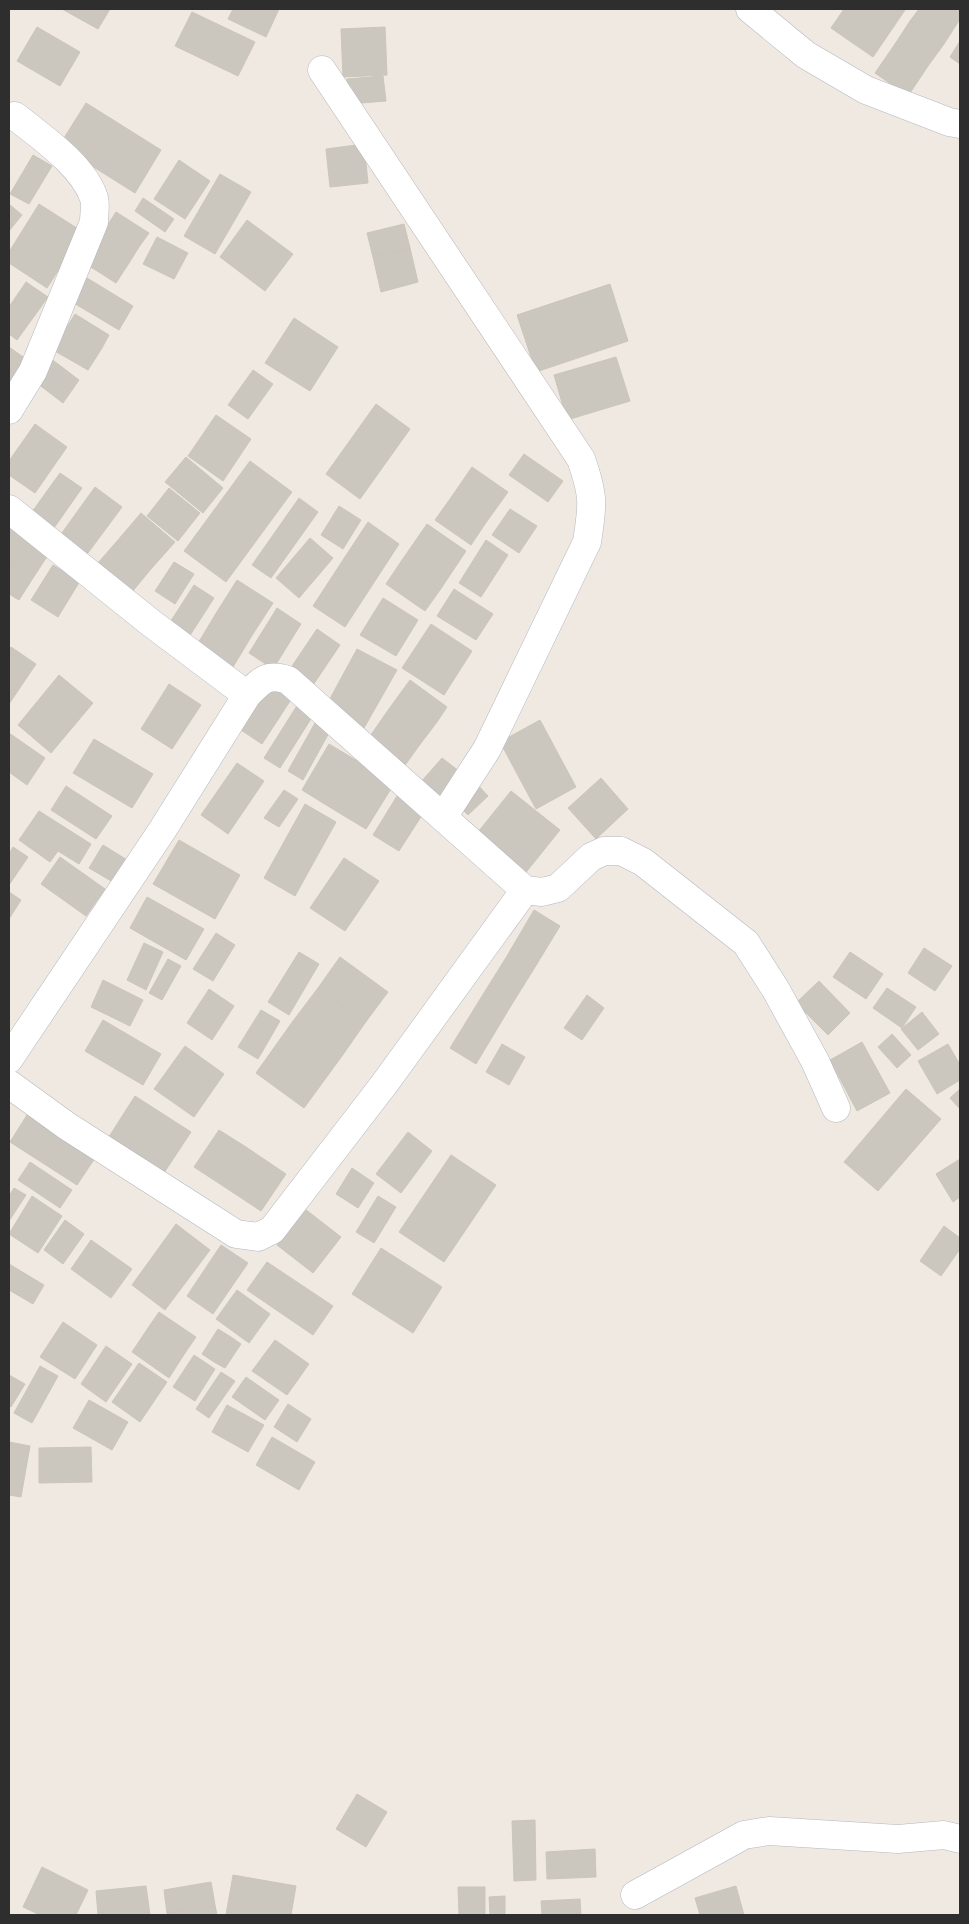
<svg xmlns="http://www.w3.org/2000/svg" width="969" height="1924" viewBox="0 0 969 1924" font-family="'Exo 2',sans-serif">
<rect width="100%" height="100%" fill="#efe9e1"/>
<path fill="#cbc7bf" stroke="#cbc5ba" d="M 62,9 L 110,9 L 98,29 Z
M 233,9 L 279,9 L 266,37 L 228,19 Z
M 844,9 L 904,9 L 905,10 L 873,57 L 831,28 Z
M 919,9 L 960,9 L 960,19 L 944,44 L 910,21 Z
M 192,12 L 255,42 L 238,76 L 175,46 Z
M 910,21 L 944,44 L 928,66 L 895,44 Z
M 37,27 L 80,52 L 60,86 L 17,61 Z
M 385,27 L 387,75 L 343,77 L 341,29 Z
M 960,41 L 960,64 L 950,57 Z
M 895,44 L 928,66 L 908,96 L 875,73 Z
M 383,76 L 386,101 L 349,104 L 347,79 Z
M 86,103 L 110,118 L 84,161 L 59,146 Z
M 110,118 L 161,150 L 135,193 L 84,161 Z
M 364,144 L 368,183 L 330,187 L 326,149 Z
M 33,155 L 52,166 L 29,204 L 10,194 Z
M 179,160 L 210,181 L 185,219 L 154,199 Z
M 220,174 L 251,192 L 215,254 L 184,236 Z
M 143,198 L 174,219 L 165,232 L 135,211 Z
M 9,204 L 22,215 L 9,231 Z
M 39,204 L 83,232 L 47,288 L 9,263 L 9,252 Z
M 116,212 L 149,233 L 139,247 L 107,226 Z
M 247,220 L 293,254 L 265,291 L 220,257 Z
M 404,224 L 410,248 L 373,257 L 367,233 Z
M 107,226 L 139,247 L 129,263 L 96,242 Z
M 157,237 L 188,253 L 174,279 L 143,264 Z
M 96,242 L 129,263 L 116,283 L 83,262 Z
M 410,248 L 418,282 L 381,292 L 373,257 Z
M 87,278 L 133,306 L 119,330 L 72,302 Z
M 26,282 L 48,297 L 17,340 L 9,334 L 9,307 Z
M 610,284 L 628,341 L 536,372 L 517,315 Z
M 75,314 L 109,335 L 102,348 L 67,327 Z
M 294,318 L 338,347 L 310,391 L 265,363 Z
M 67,327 L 102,348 L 88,370 L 53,350 Z
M 9,347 L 26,359 L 9,383 Z
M 616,357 L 630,401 L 567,420 L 554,375 Z
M 50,358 L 79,380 L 63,403 L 33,380 Z
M 253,370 L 273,384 L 248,419 L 228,405 Z
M 376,404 L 410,429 L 360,499 L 326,474 Z
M 216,415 L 251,439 L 223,481 L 188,456 Z
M 35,424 L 67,447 L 35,493 L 9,475 L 9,461 Z
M 524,454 L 563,481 L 548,502 L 509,475 Z
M 186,457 L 223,488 L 203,513 L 165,482 Z
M 250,461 L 292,492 L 226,582 L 184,551 Z
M 472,467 L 508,492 L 485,524 L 450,499 Z
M 60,473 L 82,488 L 54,528 L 32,512 Z
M 95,487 L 122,507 L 85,557 L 59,537 Z
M 169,488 L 200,513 L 178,541 L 147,516 Z
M 299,498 L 318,512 L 271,578 L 252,565 Z
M 450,499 L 485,524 L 471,545 L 435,520 Z
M 339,506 L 361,520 L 343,549 L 321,535 Z
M 510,509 L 537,526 L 519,553 L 492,535 Z
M 141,513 L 175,542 L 151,569 L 118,540 Z
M 368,522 L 399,544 L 373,584 L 341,563 Z
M 427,524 L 466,551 L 440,590 L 400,563 Z
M 12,527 L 50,552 L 33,578 L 9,561 L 9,531 Z
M 310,538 L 333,558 L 299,598 L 276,578 Z
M 118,540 L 151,569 L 132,592 L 98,563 Z
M 486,540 L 508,555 L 481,597 L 459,583 Z
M 9,561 L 33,578 L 19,600 L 9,594 Z
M 174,562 L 194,574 L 175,604 L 155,591 Z
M 341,563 L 373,584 L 345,627 L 313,606 Z
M 400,563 L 440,590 L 425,611 L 386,584 Z
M 53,565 L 80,581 L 58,617 L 31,600 Z
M 237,580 L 273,603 L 251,637 L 215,615 Z
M 194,585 L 214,598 L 187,640 L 167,627 Z
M 454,589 L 493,614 L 476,640 L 437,616 Z
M 383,598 L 418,620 L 396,656 L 360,635 Z
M 277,608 L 301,624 L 273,669 L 249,653 Z
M 215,615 L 251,637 L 233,667 L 197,645 Z
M 431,624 L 472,651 L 444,695 L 402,668 Z
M 317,629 L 340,645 L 307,694 L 284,678 Z
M 11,647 L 36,664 L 9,704 L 9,650 Z
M 357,649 L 397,670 L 364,728 L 326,706 Z
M 59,675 L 93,703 L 51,753 L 18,725 Z
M 410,680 L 447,707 L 437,722 L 399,695 Z
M 274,682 L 294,695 L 262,744 L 241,730 Z
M 169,684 L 201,705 L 172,749 L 141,729 Z
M 399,695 L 437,722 L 421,743 L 384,716 Z
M 298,704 L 314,714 L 280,768 L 264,758 Z
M 384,716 L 421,743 L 403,768 L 366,742 Z
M 540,720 L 576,787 L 536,809 L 500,742 Z
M 315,723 L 330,731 L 303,780 L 288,771 Z
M 9,733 L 45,758 L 27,785 L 9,772 Z
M 94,739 L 153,774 L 132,808 L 73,773 Z
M 329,744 L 364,765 L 336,811 L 302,790 Z
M 442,758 L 464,775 L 443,801 L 421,782 Z
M 237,763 L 264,781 L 228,834 L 201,815 Z
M 364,765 L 394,784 L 366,829 L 336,811 Z
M 601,778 L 628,809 L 596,839 L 568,808 Z
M 476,783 L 488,796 L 468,815 L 456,803 Z
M 66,786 L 112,816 L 96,839 L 51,810 Z
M 284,790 L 298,799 L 279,827 L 264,818 Z
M 511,791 L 560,830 L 523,876 L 474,837 Z
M 397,796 L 424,812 L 399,851 L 373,835 Z
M 305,804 L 336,822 L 295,896 L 264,878 Z
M 39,811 L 91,844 L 79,864 L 58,851 L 50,862 L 19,840 Z
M 179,840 L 240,875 L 215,919 L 153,884 Z
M 103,845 L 132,863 L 118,885 L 89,868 Z
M 13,847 L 28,857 L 9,885 L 9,854 Z
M 60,857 L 105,889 L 86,916 L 41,884 Z
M 344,858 L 379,881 L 345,931 L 310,908 Z
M 9,892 L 21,900 L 9,919 Z
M 147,897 L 204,929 L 186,960 L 130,928 Z
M 534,910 L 560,926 L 532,972 L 507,956 Z
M 216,933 L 235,945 L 213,981 L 193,969 Z
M 144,943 L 163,952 L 146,990 L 127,980 Z
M 924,948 L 952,966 L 935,991 L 908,973 Z
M 299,952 L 319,964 L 289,1015 L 268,1002 Z
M 850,952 L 883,974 L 866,999 L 833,977 Z
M 507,956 L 532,972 L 512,1004 L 487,988 Z
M 340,957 L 388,992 L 365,1023 L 318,988 Z
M 168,959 L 181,966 L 162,1000 L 149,993 Z
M 103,980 L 143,1000 L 130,1026 L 91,1007 Z
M 819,981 L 850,1013 L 828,1035 L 796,1003 Z
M 318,988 L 365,1023 L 342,1056 L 293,1021 Z
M 487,988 L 512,1004 L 476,1064 L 450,1048 Z
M 887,988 L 916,1007 L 902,1028 L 873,1008 Z
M 209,989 L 234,1006 L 212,1040 L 187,1023 Z
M 587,995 L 604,1008 L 582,1040 L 564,1028 Z
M 261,1010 L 280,1021 L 258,1059 L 238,1047 Z
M 922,1012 L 939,1034 L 918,1050 L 901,1029 Z
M 103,1020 L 161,1054 L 143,1085 L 85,1051 Z
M 293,1021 L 342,1056 L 304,1108 L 256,1073 Z
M 892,1034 L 911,1055 L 897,1068 L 878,1047 Z
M 862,1042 L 890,1093 L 857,1111 L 830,1060 Z
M 502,1044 L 525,1057 L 509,1085 L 486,1072 Z
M 948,1044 L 960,1065 L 960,1080 L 937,1094 L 918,1061 Z
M 185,1046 L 224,1074 L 194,1117 L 154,1089 Z
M 906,1089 L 941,1119 L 878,1191 L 844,1162 Z
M 960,1089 L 960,1109 L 950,1098 Z
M 135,1096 L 191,1132 L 160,1179 L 105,1143 Z
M 27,1115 L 95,1158 L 77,1185 L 10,1142 Z
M 219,1130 L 246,1147 L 220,1184 L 194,1167 Z
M 408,1132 L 432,1151 L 401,1193 L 376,1174 Z
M 246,1147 L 286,1174 L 261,1211 L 220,1184 Z
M 451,1155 L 496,1185 L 444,1262 L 399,1232 Z
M 960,1159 L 960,1197 L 953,1202 L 936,1174 Z
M 30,1162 L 72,1190 L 60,1208 L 18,1180 Z
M 352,1168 L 374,1183 L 358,1208 L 336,1194 Z
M 14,1188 L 26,1195 L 9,1221 L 9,1196 Z
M 32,1196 L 62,1216 L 38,1253 L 9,1234 Z
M 378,1196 L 396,1207 L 374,1243 L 356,1232 Z
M 305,1209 L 341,1237 L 313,1273 L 277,1245 Z
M 65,1220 L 84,1234 L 63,1264 L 44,1250 Z
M 176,1224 L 210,1250 L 165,1310 L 132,1285 Z
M 944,1226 L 960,1238 L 960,1249 L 941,1276 L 920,1261 Z
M 91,1240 L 132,1269 L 111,1298 L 71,1269 Z
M 221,1245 L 248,1263 L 213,1314 L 187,1296 Z
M 381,1248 L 442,1287 L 413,1333 L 352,1294 Z
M 267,1262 L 333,1306 L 313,1335 L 247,1290 Z
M 9,1264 L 44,1285 L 33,1304 L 9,1290 Z
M 237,1290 L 270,1314 L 249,1343 L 216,1319 Z
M 159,1312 L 196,1337 L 185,1353 L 148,1328 Z
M 63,1322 L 97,1345 L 75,1379 L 40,1357 Z
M 148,1328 L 185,1353 L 169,1378 L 132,1352 Z
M 218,1329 L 231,1337 L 214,1362 L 202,1354 Z
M 231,1337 L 241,1344 L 225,1368 L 214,1362 Z
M 275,1340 L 309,1364 L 287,1395 L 252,1371 Z
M 106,1346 L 132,1364 L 106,1402 L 81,1384 Z
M 194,1355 L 215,1369 L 195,1401 L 173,1387 Z
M 139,1363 L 167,1382 L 140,1422 L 112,1402 Z
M 40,1366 L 58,1376 L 32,1423 L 14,1413 Z
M 221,1372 L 235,1381 L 209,1418 L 196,1409 Z
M 9,1375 L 25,1384 L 11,1407 L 9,1405 Z
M 246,1377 L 279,1400 L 265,1420 L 232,1397 Z
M 89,1400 L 128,1422 L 112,1450 L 73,1428 Z
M 288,1404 L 311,1419 L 297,1442 L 274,1427 Z
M 227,1405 L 264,1425 L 248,1452 L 212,1432 Z
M 272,1437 L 315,1462 L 299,1490 L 256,1465 Z
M 9,1442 L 30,1446 L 21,1497 L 9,1495 Z
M 91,1447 L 92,1482 L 39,1483 L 39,1448 Z
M 357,1794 L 387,1812 L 366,1847 L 336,1829 Z
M 535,1820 L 536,1880 L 514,1881 L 512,1821 Z
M 595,1849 L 596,1877 L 547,1879 L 546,1852 Z
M 42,1867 L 88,1890 L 76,1915 L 40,1915 L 23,1907 Z
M 233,1875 L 296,1886 L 291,1915 L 226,1915 Z
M 211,1882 L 215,1905 L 167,1913 L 164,1890 Z
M 146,1886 L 150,1915 L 98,1915 L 96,1891 Z
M 736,1886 L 744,1915 L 700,1915 L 695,1898 Z
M 458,1887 L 485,1887 L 485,1915 L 459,1915 Z
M 505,1896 L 505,1915 L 490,1915 L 489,1897 Z
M 580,1899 L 581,1915 L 542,1915 L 541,1901 Z
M 215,1905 L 217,1915 L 168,1915 L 167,1913 Z"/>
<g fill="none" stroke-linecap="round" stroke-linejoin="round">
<defs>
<path id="minor" d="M 750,9 L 806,55 L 866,90 L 949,122 L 960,124
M 322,70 L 581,459 C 594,496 593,504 587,542 L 487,749 L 443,817
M 9,410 L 33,371 L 94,222 C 94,214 96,205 94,198 C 83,165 41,137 15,116
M 9,509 L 151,623 L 247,695
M 9,1059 L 163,829 L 247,695 C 262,680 267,673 288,680 L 525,890 L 542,892 L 558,888 L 591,857 L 604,851 L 621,851 L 643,862 L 746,943 L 776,990 L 815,1061 L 836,1108
M 9,1084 L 67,1126 L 236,1234 L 258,1237 L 272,1230 L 385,1083 L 525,890
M 635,1895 L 744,1835 L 769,1831 L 898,1839 L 944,1835 L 960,1839"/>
</defs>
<use href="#minor" stroke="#b4b7c1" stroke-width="29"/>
<use href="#minor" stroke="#fff" stroke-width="28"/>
</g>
<rect width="969" height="1924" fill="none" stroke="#2e2e2e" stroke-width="20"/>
</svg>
